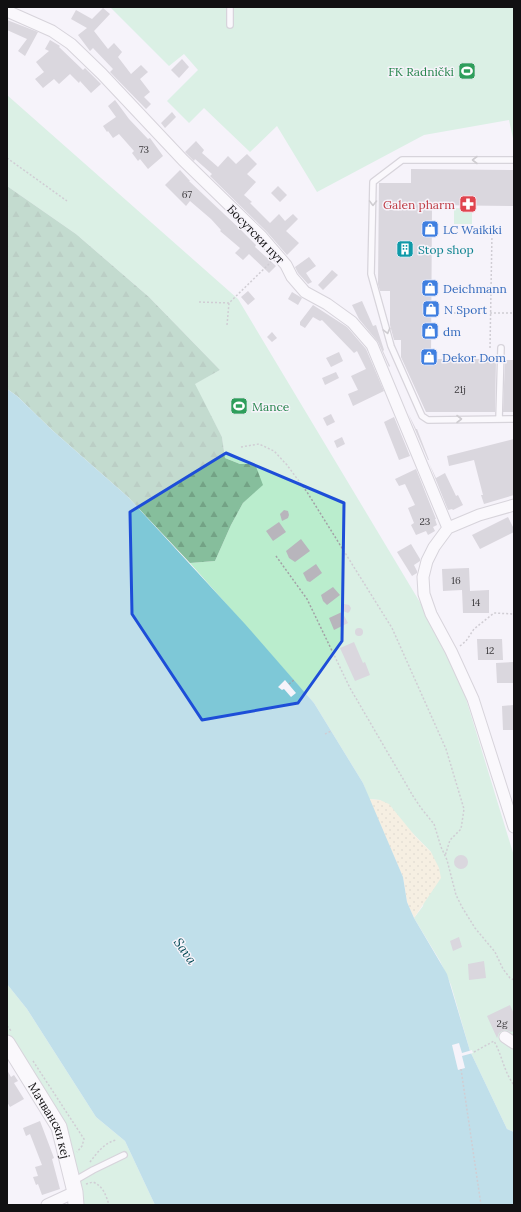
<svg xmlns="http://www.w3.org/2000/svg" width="521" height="1212" viewBox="0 0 521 1212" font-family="Lora,serif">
<defs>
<pattern id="forest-firs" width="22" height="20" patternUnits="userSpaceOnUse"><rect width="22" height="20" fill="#86be9c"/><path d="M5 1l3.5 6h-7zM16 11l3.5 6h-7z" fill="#73a285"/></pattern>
<pattern id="sand-dots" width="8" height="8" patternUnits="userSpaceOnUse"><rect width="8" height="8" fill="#f5ebc6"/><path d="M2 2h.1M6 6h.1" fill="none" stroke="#d1c8a9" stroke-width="1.8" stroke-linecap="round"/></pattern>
</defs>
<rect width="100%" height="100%" fill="#f6f3fa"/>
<path fill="#baedcd" d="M 110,7 L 514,7 L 514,143 L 509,120 L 424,135 L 317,192 L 277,126 L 250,152 L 204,108 L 189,123 L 167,101 L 198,70 L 184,54 L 169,66 Z
M 7,95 L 238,299 L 424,609 L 463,689 L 514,856 L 514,1132 L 507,1129 L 470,1051 L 451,985 L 440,961 L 414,918 L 423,906 L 431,852 L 380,800 L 369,799 L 363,783 L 314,703 L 190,563 L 215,561 L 231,525 L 243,503 L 262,485 L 254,464 L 240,464 L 225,458 L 222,437 L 194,384 L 220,370 L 149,297 L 76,234 L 7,186 Z
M 454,208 L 472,209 L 472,224 L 454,224 Z
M 7,984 L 27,1009 L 96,1117 L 125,1141 L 155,1205 L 70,1205 L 67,1134 L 7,1039 Z"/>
<path fill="url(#forest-firs)" d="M 7,186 L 76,234 L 149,297 L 220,370 L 195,384 L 222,437 L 225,458 L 240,464 L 255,464 L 263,485 L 243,503 L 231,525 L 215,561 L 190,563 L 128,497 L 52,430 L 17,396 L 7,389 Z"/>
<path fill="url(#sand-dots)" d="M 369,799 L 380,800 L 389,804 L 415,836 L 431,852 L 439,868 L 441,878 L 414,918 L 407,902 L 403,877 Z"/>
<path fill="#7ec8d7" d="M 7,389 L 17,396 L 52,430 L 128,497 L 245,624 L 314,703 L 363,783 L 403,877 L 407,902 L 414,918 L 447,974 L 470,1051 L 507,1129 L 514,1132 L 514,1205 L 155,1205 L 125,1141 L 96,1117 L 27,1009 L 7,984 Z"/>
<path fill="#f6f3fa" d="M 285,680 L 296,693 L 291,697 L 284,689 L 282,690 L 278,687 Z
M 459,1043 L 462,1053 L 472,1050 L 473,1053 L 462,1056 L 465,1068 L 458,1070 L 452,1045 Z"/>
<path fill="#b8b5bc" d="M 103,8 L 110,14 L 94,31 L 108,49 L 114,43 L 122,52 L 118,57 L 131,74 L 141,65 L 148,72 L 140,79 L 150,92 L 144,97 L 151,104 L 146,109 L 110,72 L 113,69 L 93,48 L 90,51 L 78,35 L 87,28 L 71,19 L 76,10 L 92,19 Z
M 7,20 L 38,32 L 25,56 L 18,51 L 27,39 L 7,30 Z
M 50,40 L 60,46 L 59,47 L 83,70 L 85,68 L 101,84 L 91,93 L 80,81 L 79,83 L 70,74 L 59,84 L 54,79 L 43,88 L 35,79 L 44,72 L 36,62 L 49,51 L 45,49 Z
M 182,59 L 189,67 L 179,78 L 171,70 Z
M 115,100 L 129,119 L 148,139 L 150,138 L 163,156 L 148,169 L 140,159 L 138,161 L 132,153 L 134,151 L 119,134 L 113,138 L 108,131 L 107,132 L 103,126 L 116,117 L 108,106 Z
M 172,112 L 176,117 L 165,128 L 161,123 Z
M 196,141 L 204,150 L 202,153 L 218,167 L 228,156 L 236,164 L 247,154 L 257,164 L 247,174 L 256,182 L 244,195 L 252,202 L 250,203 L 270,223 L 279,214 L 285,221 L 293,214 L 298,219 L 286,231 L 299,243 L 287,255 L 267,232 L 210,176 L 212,174 L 195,159 L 194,161 L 185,152 Z
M 411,169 L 514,170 L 514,206 L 432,205 L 431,359 L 496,359 L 495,412 L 426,412 L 401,357 L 401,340 L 394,340 L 390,325 L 390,291 L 380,291 L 378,284 L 379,183 L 411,183 Z
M 180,170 L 190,181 L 189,181 L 240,229 L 256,245 L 255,247 L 276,266 L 269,273 L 249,254 L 243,260 L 235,253 L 240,248 L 220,231 L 221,230 L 211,219 L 190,201 L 186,206 L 165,185 Z
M 278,186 L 287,195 L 280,202 L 271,193 Z
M 309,257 L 316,266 L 306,273 L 312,282 L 308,284 L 298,273 L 295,267 Z
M 332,270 L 338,275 L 323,290 L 318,285 Z
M 248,291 L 255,299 L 248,305 L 241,297 Z
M 292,292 L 302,298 L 298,305 L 288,299 Z
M 362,301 L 373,326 L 376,325 L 384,350 L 383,351 L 390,366 L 389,367 L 378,342 L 359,319 L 352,305 Z
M 313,305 L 347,327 L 366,349 L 384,391 L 353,406 L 348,394 L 358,390 L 351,376 L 366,369 L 357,351 L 354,353 L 322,320 L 320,321 L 313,317 L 305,328 L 300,325 L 300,322 Z
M 272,332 L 277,338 L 272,342 L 267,337 Z
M 339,352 L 343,361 L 331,367 L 326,358 Z
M 505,360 L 514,360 L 514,412 L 503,412 Z
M 336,372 L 339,378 L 325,385 L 322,378 Z
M 408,413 L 416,429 L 417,429 L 429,460 L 428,460 Z
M 331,414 L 335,422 L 327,426 L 323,418 Z
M 394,417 L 410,456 L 399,460 L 384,422 Z
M 342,437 L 345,444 L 337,448 L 334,441 Z
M 514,439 L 514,495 L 484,504 L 481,495 L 483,495 L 474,460 L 449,466 L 447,456 Z
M 429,463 L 436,478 L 445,473 L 456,496 L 458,495 L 463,505 L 453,510 L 452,509 L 448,510 Z
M 416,469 L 436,519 L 435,519 L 437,525 L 433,527 L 435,531 L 428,535 L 426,531 L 416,535 L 411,525 L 414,523 L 408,508 L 415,505 L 405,484 L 399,486 L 395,479 Z
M 284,510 L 288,511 L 289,515 L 288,518 L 282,521 L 280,514 Z
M 508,517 L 514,529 L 514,532 L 480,549 L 472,535 Z
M 279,522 L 286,532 L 273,541 L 266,531 Z
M 301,539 L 310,551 L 295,562 L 289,558 L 286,551 Z
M 411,544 L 420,559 L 420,561 L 414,565 L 417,571 L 417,573 L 412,576 L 397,552 Z
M 316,564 L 322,573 L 310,582 L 307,581 L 303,573 Z
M 469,568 L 470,591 L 489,590 L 489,613 L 463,613 L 462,590 L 443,591 L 442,569 Z
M 333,587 L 340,595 L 327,605 L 323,601 L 321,595 Z
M 344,604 L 349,605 L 351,608 L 350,611 L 348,613 L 343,611 Z
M 342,612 L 348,623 L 334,630 L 329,618 Z
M355 632a4 4 0 1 1 8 0a4 4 0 1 1-8 0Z
M 477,639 L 502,639 L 503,660 L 478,660 Z
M 354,642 L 363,663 L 365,662 L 370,675 L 355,681 L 340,648 Z
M 514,662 L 514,683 L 497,683 L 496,663 Z
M 514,705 L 514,730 L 503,730 L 502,706 Z
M454 862a7 7 0 1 1 14 0a7 7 0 1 1-14 0Z
M 459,937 L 462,947 L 453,951 L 450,941 Z
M 484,961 L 486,978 L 469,980 L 468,964 Z
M 510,1005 L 514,1014 L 514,1031 L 511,1032 L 506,1030 L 502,1031 L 499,1033 L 497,1038 L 487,1016 Z
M 7,1070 L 11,1077 L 14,1075 L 18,1081 L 14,1083 L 24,1099 L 10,1107 L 7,1102 Z
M 40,1121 L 54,1158 L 52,1159 L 60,1189 L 42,1195 L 38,1184 L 36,1185 L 33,1177 L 38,1176 L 35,1167 L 42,1165 L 30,1134 L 26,1136 L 23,1128 Z"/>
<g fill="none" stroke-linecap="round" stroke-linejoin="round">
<defs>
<path id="lane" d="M 230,7 L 230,25
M 514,160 L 402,160 L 373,182 L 371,274 L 391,346 L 422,416 L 428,420 L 514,419
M 499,419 L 501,348
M 74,1181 L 93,1170 L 124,1155"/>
<path id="street" d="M 7,11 L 52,31 L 71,44 L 102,74 L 183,160 L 262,237 L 286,265 L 292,277 L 305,292 L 327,304 L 352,322 L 372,345 L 448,528
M 514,505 L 479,515 L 448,528 L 434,547 L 427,561 L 423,577 L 424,594 L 431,614 L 451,651 L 473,699 L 514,827
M 505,1037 L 514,1043
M 47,1205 L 75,1192"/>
<g id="secondary">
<path id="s1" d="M 7,1043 L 59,1127 L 75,1192 L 76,1205"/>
</g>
</defs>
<use href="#lane" stroke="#b2afb6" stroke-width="8"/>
<use href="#street" stroke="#b2afb6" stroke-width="13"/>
<use href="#secondary" stroke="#b2afb6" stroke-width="17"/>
<path stroke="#a3a1a6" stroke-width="1.5" stroke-dasharray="2 2" stroke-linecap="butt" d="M 7,158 L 67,201
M 199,302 L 229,303
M 446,313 L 514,313
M 227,325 L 229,303 L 271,262
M 490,348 L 492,233
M 241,447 L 259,444 L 274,451 L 287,465 L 307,492 L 392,628 L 446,749 L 464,809 L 461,829 L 450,840 L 445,856
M 276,556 L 307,599 L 350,688 L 413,796 L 421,808 L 434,824 L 441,847 L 447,860 L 456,895 L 462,907 L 475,928 L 495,952 L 503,969 L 510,978 L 514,980
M 460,646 L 466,641 L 474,629 L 494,613 L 514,614
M 289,684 L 294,680
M 325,734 L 331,731
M 7,1026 L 12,1032
M 474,1052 L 494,1041 C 502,1055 504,1072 514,1085
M 33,1061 L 84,1139 L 82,1146 L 77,1152
M 461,1069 L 481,1205
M 90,1162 C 97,1153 104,1143 116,1140
M 86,1184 L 93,1182 C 103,1186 106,1195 109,1205"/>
<use href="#lane" stroke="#fff" stroke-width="5.5"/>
<use href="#street" stroke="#fff" stroke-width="11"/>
<use href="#secondary" stroke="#fff" stroke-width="15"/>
</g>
<defs><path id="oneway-chevron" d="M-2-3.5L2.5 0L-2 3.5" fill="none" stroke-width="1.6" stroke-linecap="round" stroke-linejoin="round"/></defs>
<g stroke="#a09fa0">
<use href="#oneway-chevron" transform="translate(475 160) rotate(180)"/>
<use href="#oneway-chevron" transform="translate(373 203) rotate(91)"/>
<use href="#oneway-chevron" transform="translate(387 331) rotate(75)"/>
<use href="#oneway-chevron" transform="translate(459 419)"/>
</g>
<path d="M0 0H521V1212H0ZM 226,453 L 344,503 L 342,641 L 298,703 L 202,720 L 132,614 L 130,512 Z" fill="#f6f3fa" fill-opacity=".55" fill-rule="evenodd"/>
<path fill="none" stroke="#1d4ed8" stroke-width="3" stroke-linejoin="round" d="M 226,453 L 344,503 L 342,641 L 298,703 L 202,720 L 132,614 L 130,512 Z"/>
<defs>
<symbol id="stadium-square" viewBox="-11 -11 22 22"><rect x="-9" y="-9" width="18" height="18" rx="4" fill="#2e9e5b" stroke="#f6f3fa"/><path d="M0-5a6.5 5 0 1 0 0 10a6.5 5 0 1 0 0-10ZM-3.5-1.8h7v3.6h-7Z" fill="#fff"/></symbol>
<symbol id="pharmacy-square" viewBox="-11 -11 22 22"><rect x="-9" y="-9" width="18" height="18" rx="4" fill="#e0444e" stroke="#f6f3fa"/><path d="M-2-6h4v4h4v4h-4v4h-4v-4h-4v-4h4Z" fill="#fff"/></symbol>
<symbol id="shop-square" viewBox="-11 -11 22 22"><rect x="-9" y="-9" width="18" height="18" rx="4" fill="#3f7fe0" stroke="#f6f3fa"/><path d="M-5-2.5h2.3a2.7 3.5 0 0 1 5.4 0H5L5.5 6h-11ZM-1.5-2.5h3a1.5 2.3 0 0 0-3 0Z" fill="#fff"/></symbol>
<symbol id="building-square" viewBox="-11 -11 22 22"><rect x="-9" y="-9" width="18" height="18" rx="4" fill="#0f9aa8" stroke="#f6f3fa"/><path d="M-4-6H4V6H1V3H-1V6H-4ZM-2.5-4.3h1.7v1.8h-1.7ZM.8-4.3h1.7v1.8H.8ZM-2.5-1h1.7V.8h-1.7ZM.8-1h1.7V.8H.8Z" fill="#fff"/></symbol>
</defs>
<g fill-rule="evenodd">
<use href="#stadium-square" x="457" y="61" width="20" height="20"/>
<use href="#pharmacy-square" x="458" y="194" width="20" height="20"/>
<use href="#shop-square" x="420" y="219" width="20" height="20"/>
<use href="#building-square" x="395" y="239" width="20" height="20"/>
<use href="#shop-square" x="420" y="278" width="20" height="20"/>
<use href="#shop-square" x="421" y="299" width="20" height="20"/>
<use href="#shop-square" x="420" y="321" width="20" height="20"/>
<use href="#shop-square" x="419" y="347" width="20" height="20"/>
<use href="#stadium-square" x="229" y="396" width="20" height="20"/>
</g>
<g text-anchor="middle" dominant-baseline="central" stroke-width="3" stroke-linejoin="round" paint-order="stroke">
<g font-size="10" fill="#3b393c">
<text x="144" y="149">73</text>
<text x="187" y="194">67</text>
<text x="460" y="389">21j</text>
<text x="425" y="521">23</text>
<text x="456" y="580">16</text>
<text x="476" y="602">14</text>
<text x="490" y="650">12</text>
<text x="502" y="1023">2g</text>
</g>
<g font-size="12" fill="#27864d" stroke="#f6f3fa" text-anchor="end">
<text x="454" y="71">FK Radnički</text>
<text x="252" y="406" text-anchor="start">Mance</text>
</g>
<g font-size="12" fill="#be3a42" stroke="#f6f3fa" text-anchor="end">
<text x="455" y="204">Galen pharm</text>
</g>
<g font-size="12" fill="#366cbe" stroke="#f6f3fa" text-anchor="start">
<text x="443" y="229">LC Waikiki</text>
<text x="443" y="288">Deichmann</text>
<text x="444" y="309">N Sport</text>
<text x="443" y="331">dm</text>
<text x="442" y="357">Dekor Dom</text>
</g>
<g font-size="12" fill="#111012" stroke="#f6f3fa">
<text transform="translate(256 234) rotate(46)">Босутски пут</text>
<text stroke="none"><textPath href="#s1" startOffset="89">Мачвански кеј</textPath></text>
</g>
<g font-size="12" fill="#0d838f" stroke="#f6f3fa" text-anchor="start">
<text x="418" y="249">Stop shop</text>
</g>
<g font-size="13" font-style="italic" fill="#024954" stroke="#f6f3fa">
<text transform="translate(185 951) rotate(55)">Sava</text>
</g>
</g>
<rect width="521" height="1212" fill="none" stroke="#111012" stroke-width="16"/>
</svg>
